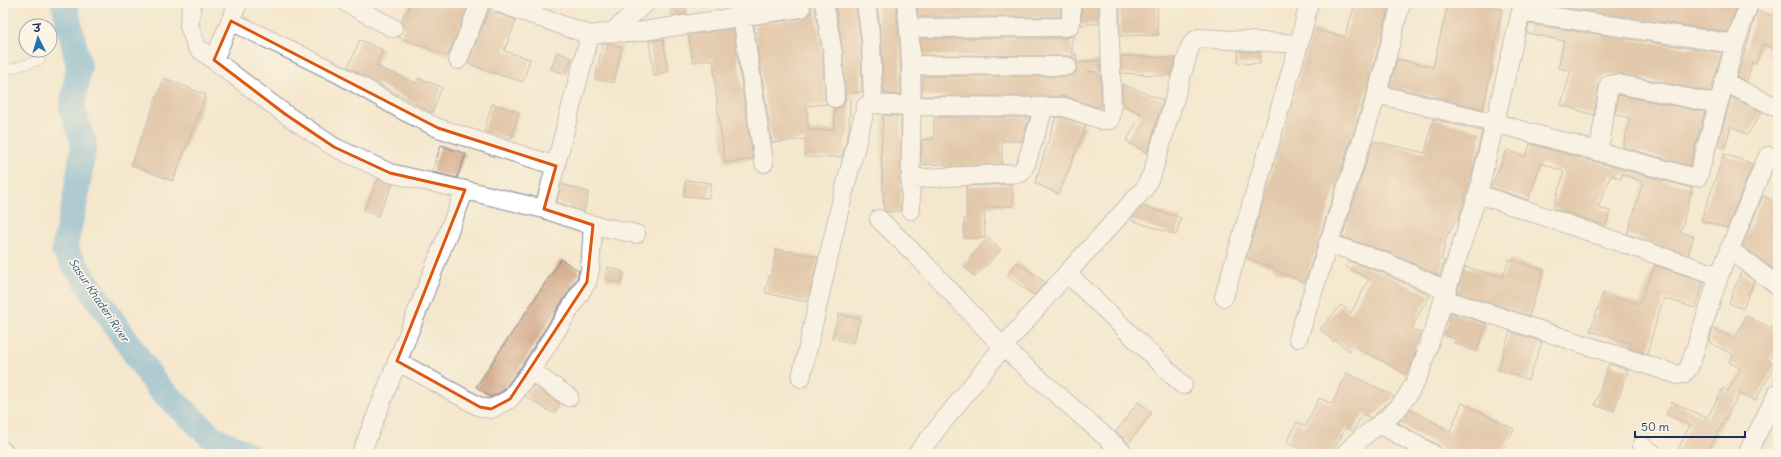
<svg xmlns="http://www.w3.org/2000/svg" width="1781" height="457" viewBox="0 0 1781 457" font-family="Delius,'Playpen Sans Deva',sans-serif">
<rect width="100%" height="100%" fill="#fcf5e5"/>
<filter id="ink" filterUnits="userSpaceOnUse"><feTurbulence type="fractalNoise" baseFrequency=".025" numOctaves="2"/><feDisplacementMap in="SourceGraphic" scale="8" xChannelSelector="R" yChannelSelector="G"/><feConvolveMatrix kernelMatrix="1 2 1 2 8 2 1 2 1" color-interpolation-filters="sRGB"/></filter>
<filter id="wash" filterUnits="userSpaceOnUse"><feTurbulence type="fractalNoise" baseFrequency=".012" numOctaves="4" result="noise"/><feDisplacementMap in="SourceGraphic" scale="16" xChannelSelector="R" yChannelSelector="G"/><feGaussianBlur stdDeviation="0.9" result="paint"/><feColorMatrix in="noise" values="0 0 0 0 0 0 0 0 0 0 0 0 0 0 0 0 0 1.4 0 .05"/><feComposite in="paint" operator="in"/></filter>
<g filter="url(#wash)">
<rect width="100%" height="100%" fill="#f4e7cd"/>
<path fill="#f7d0cf" d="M 1777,3 L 1778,3 L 1778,62 L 1762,53 L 1772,13 Z"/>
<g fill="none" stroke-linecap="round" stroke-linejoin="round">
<path stroke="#5ca9d5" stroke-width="26" d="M 64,3 L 79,66 L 72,109 L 84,144 L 75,201 L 64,249 L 157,386 L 213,438 L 247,454"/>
</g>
<g id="blocks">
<path fill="#cfa483" d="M 409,3 L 469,3 L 448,56 L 398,37 L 402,33 L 403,27 L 401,22 L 405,11 L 408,12 Z
M 670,3 L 685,3 L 687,14 L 672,16 Z
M 810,3 L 814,3 L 823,55 L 825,98 L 827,104 L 806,106 L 809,130 L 834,130 L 835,108 L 841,107 L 844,102 L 845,98 L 843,52 L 835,3 L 856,3 L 861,41 L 862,92 L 850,93 L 849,129 L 842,157 L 805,157 L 805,139 L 772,143 L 754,25 L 803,18 L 811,12 Z
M 877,3 L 896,3 L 900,55 L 901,95 L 884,94 L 881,40 Z
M 943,3 L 1060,3 L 1060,17 L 918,17 L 917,5 Z
M 1082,3 L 1099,3 L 1099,23 L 1081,25 Z
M 1120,3 L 1157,3 L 1158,35 L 1120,36 Z
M 1355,3 L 1390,3 L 1367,91 L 1305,283 L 1273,269 L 1274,268 L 1246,258 L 1313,29 L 1345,37 Z
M 1448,3 L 1471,3 L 1502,9 L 1490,66 L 1492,67 L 1483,109 L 1390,86 L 1397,59 L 1433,67 Z
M 1533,3 L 1728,3 L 1737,6 L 1728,32 Z
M 490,7 L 496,13 L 516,20 L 504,51 L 530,59 L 523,82 L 484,70 L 468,63 Z
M 1757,11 L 1778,18 L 1778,50 L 1762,44 L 1756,64 L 1752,62 L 1747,81 L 1737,77 Z
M 1529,24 L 1722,53 L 1711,92 L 1620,74 L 1604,76 L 1599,83 L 1594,115 L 1561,105 L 1571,71 L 1558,68 L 1564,41 L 1527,33 Z
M 733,28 L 753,159 L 725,163 L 718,112 L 713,59 L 693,62 L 688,35 Z
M 1075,35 L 1075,37 L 1072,38 L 1072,55 L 1076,55 L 1077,62 L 1073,57 L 1067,56 L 921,55 L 920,38 L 1065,38 Z
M 663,39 L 668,71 L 654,76 L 649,41 Z
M 360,40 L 383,50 L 376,66 L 416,83 L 418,78 L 442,87 L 432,113 L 348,67 Z
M 606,43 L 622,47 L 614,83 L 595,79 L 603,44 Z
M 1238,51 L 1260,52 L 1260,64 L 1238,63 Z
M 557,52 L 572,58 L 566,74 L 551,69 Z
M 1121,56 L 1176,58 L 1170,76 L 1121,73 Z
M 1100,60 L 1100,72 L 1088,71 L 1101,76 L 1101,107 L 1094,106 L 1064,96 L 922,96 L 922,76 L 1067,76 L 1072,75 L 1076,72 L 1077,63 Z
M 164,78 L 206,95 L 173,181 L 131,165 Z
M 1122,84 L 1163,100 L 1147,153 L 1126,141 L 1142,114 L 1122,105 Z
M 1618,95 L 1705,112 L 1690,166 L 1623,147 L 1630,118 L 1615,114 Z
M 1731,97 L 1762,112 L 1747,135 L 1731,126 L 1725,148 L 1718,146 Z
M 492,104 L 519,112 L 511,139 L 484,131 Z
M 883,115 L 901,116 L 901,211 L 887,212 L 884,210 L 881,151 Z
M 934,117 L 1030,117 L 1022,141 L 1002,141 L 1002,164 L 946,167 L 946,164 L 921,165 L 922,140 L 934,139 Z
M 1056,117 L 1062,117 L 1086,126 L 1059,194 L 1035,183 Z
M 1433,119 L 1482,131 L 1474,166 L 1458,221 L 1455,221 L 1446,238 L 1441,260 L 1445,261 L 1439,276 L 1390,253 L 1342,237 L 1373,141 L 1425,153 Z
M 1530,144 L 1692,188 L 1681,232 L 1694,236 L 1688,255 L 1627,234 L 1643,182 L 1622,174 L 1621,179 L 1611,175 L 1598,208 L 1610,211 L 1606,226 L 1553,208 L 1564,172 L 1541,163 L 1528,200 L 1491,187 L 1507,150 L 1526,157 Z
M 441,145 L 466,154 L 457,178 L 432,172 Z
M 1724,154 L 1753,164 L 1727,228 L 1701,220 Z
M 378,179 L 393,184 L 378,216 L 364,210 Z
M 686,180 L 711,183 L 709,198 L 684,196 Z
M 561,184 L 589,192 L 584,212 L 557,202 Z
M 1012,184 L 1013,206 L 984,207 L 985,238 L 964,238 L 964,218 L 967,218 L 966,186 Z
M 1763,196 L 1778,202 L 1778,217 L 1773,229 L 1778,231 L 1778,273 L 1742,246 Z
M 1143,206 L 1181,218 L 1176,235 L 1131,220 Z
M 988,238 L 1001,250 L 975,277 L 963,265 Z
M 776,249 L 818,257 L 807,302 L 765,293 L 769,276 L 771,277 Z
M 561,259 L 579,271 L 577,278 L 522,365 L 503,391 L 491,397 L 476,387 Z
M 1509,259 L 1544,270 L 1529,316 L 1457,292 L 1465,267 L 1503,277 Z
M 1349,261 L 1383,273 L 1430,295 L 1424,306 L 1423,305 L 1412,329 L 1421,333 L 1413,351 L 1415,352 L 1413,361 L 1406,374 L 1354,346 L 1349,351 L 1336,340 L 1334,342 L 1320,329 L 1341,305 L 1351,313 L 1369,279 L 1346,267 Z
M 1017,262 L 1045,282 L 1034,295 L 1007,276 Z
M 1655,265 L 1704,282 L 1695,308 L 1664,298 L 1659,312 L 1647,354 L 1630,348 L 1631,343 L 1590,331 L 1603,293 L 1639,304 Z
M 608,267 L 624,272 L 621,283 L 605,279 Z
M 1741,272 L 1754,281 L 1743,309 L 1729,303 Z
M 1451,312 L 1487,324 L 1476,352 L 1454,343 L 1456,339 L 1444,335 L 1450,320 L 1448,319 Z
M 839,314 L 860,319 L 853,343 L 832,338 Z
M 1746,316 L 1778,331 L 1778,344 L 1769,361 L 1775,365 L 1755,401 L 1740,393 L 1706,454 L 1676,454 L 1690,425 L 1666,414 L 1672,402 L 1707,418 L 1723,388 L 1728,391 L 1741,369 L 1729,362 L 1733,355 L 1709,342 L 1713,329 L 1735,338 Z
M 1510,331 L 1542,342 L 1528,380 L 1498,369 Z
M 1609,364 L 1628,370 L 1614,411 L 1595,405 Z
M 1347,373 L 1392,395 L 1394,397 L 1371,418 L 1363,414 L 1353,431 L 1346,428 L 1331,454 L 1311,454 L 1287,442 L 1297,422 L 1305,427 L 1319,398 L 1332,404 Z
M 533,385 L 560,404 L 554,414 L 525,396 Z
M 1138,402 L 1152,412 L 1129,443 L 1116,432 Z
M 1462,403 L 1514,429 L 1501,454 L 1493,454 L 1481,447 L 1478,454 L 1443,454 L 1442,449 L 1438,445 L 1398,423 L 1410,409 L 1450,432 Z"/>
</g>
</g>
<g filter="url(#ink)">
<use href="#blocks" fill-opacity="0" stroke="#888b96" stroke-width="1"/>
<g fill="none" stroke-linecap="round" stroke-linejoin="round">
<defs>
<path id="lane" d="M 3,71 L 40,60"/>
<path id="street" d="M 192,3 L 189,26 L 197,47 L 285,114 L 334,147 L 390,173 L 465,190
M 347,3 L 393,28
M 499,3 L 590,35 L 612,32 L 646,3
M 740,3 L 764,163
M 824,3 L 833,54 L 835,98
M 866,3 L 871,40 L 873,104
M 906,3 C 916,72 909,141 911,210
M 1523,3 L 1478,194 L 1719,276 L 1765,162 L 1769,156 L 1778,157
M 231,21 L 339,74 L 404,111 L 438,128 L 556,166
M 910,28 L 1065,27 L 1070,26 L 1071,21 L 1071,3
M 612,32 L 630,33 L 643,31 L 801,8
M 1735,44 L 1749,3
M 214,60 L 238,3
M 458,60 L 480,3
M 912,65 L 1067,66
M 1724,82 L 1778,108
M 1377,94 L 1495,123 L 1691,177 L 1698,177 L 1735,44 L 1521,12
M 1599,151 L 1609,85 L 1618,84 L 1718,104
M 910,179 L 1021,173 L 1026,164 L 1044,107
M 544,209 L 585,223 L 636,234
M 879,219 L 921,260 L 1003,347 L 1067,273 L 1144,189 L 1152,174 L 1190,47 L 1194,41 L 1200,38 L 1299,44
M 1328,243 L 1387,263 L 1447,291
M 1729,249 L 1778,286
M 1067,273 L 1183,385
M 1224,297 L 1299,44 L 1309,3
M 1444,299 L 1678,375 L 1683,374 L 1689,368 L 1719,276
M 1298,338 L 1377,94 L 1401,3
M 397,361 L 480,407 L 491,409 L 510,399 L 531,371 L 587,282 L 590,270 L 593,225
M 531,371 L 569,397
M 801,378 L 839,211 L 866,106 L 873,104 L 912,106 L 1064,107 L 1102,120 L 1110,120 L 1112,111 L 1109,3
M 1379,424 L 1433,454
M 1642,446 L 1654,454
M 3,451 L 6,454
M 361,454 L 465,190 L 544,209 L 590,35
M 917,454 L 1003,347 L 1125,454
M 1345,454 C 1360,435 1383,425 1399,407 C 1408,396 1414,385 1420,372 L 1478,194
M 1747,454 L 1778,392"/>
</defs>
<use href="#lane" stroke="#888b96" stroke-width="10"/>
<use href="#street" stroke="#888b96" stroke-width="20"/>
<use href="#lane" stroke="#fff" stroke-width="9"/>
<use href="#street" stroke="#fff" stroke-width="18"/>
</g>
</g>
<path d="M0 0H1781V457H0ZM 231,21 L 438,128 L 556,166 L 544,209 L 593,225 L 587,282 L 510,399 L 491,409 L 480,407 L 397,361 L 465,190 L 390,173 L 334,147 L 285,114 L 214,60 Z" fill="#f4e7cd" fill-opacity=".55" fill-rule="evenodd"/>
<path fill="none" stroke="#de5710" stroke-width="3" stroke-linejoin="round" d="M 231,21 L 438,128 L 556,166 L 544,209 L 593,225 L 587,282 L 510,399 L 491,409 L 480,407 L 397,361 L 465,190 L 390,173 L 334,147 L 285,114 L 214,60 Z"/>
<g text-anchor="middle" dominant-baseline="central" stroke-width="3.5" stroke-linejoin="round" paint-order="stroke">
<g font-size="11" font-style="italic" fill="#325a88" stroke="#fcf5e5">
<text transform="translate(99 300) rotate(56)">Sasur Khaderi River</text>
</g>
</g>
<rect width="1781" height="457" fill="none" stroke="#fcf5e5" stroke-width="16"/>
<g transform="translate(38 38) rotate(355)"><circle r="19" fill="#fcf5e5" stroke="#a2a6af"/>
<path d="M0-3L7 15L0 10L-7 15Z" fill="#1f6fb2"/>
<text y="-6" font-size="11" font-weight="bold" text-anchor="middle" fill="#1b2f5e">उ</text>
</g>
<path d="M1635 431v6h110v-6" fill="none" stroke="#1b2f5e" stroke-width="2"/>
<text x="1641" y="431" font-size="12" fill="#1b2f5e" stroke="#fcf5e5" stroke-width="3" paint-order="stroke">50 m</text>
</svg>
